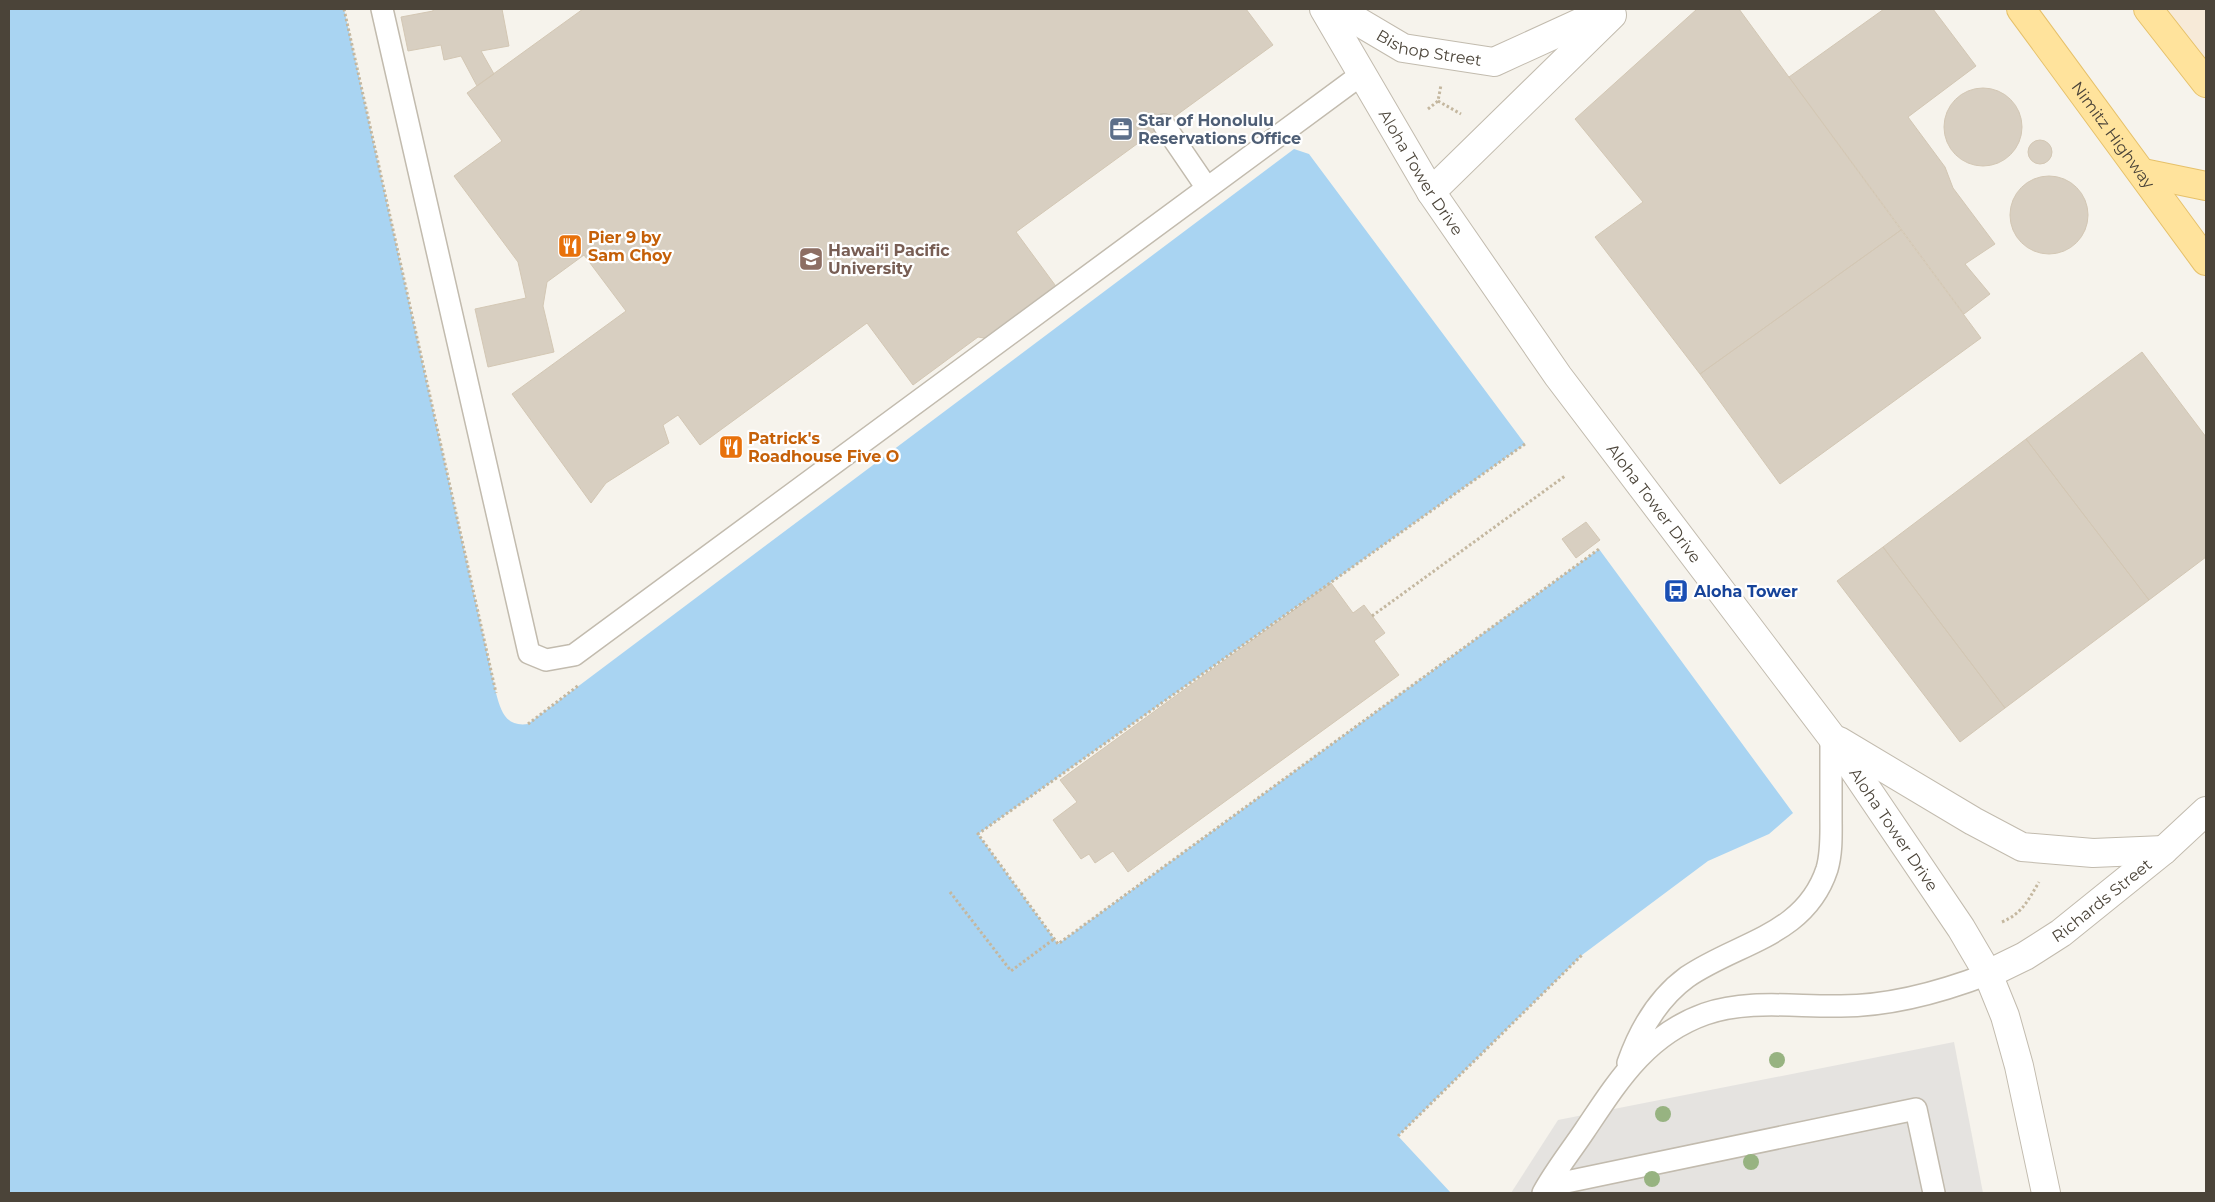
<svg xmlns="http://www.w3.org/2000/svg" width="2215" height="1202" viewBox="0 0 2215 1202" font-family="Montserrat,sans-serif">
<rect width="100%" height="100%" fill="#f6f3ec"/>
<path fill="#f7ead8" d="M 2139,9 L 2206,9 L 2206,99 Z"/>
<path fill="#e5e3e0" d="M 1954,1042 L 1983,1193 L 1511,1193 L 1558,1120 Z"/>
<path fill="#a9d4f2" d="M 9,9 L 344,9 L 496,693 C 501,712 506,727 528,724 L 1294,149 L 1309,154 L 1525,444 L 978,834 L 1058,944 L 1599,549 L 1793,813 L 1769,834 L 1708,861 L 1582,955 L 1398,1136 L 1451,1193 L 9,1193 Z"/>
<path fill="#d8cfc1" stroke="#d3c7b4" d="M 433,9 L 502,9 L 509,46 L 481,51 L 494,74 L 477,86 L 461,56 L 444,60 L 441,45 L 408,51 L 401,17 L 433,11 Z
M 583,9 L 1246,9 L 1273,45 L 1016,232 L 1058,289 L 990,339 L 978,337 L 913,385 L 867,323 L 700,445 L 678,415 L 663,425 L 669,443 L 606,483 L 591,503 L 512,394 L 626,311 L 584,255 L 547,282 L 543,306 L 554,352 L 488,367 L 475,309 L 526,298 L 518,262 L 454,176 L 502,141 L 467,93 Z
M 1697,9 L 1739,9 L 1901,230 L 1700,374 L 1595,237 L 1643,202 L 1575,119 Z
M 1884,9 L 1933,9 L 1976,66 L 1908,117 L 1945,167 L 1953,188 L 1995,244 L 1965,264 L 1990,294 L 1964,314 L 1789,77 Z
M1944 127a39 39 0 1 1 78 0a39 39 0 1 1-78 0Z
M2028 152a12 12 0 1 1 24 0a12 12 0 1 1-24 0Z
M2010 215a39 39 0 1 1 78 0a39 39 0 1 1-78 0Z
M 1901,230 L 1981,338 L 1780,484 L 1700,374 Z
M 2142,352 L 2206,437 L 2206,557 L 2149,600 L 2026,439 Z
M 2026,439 L 2149,600 L 2005,708 L 1883,547 Z
M 1586,522 L 1600,540 L 1576,558 L 1562,539 Z
M 1883,547 L 2005,708 L 1960,742 L 1837,581 Z
M 1331,583 L 1353,613 L 1364,605 L 1385,633 L 1374,641 L 1399,675 L 1128,872 L 1113,851 L 1095,863 L 1089,854 L 1081,859 L 1053,820 L 1077,802 L 1060,780 Z"/>
<g fill="none" stroke-linecap="round" stroke-linejoin="round">
<defs>
<path id="service" d="M 382,9 L 529,653 L 546,660 L 574,655 L 1362,74
M 1164,125 L 1207,188
M 1628,1063 C 1640,1029 1657,999 1687,977 C 1738,942 1805,936 1827,869 C 1832,852 1831,834 1831,816 C 1831,789 1831,763 1831,736
M 1547,1186 L 1916,1109 L 1934,1193
M 1543,1193 C 1555,1171 1571,1151 1585,1130 C 1618,1081 1646,1035 1705,1014 C 1748,999 1796,1007 1841,1006 C 1892,1006 1941,992 1988,974"/>
<g id="minor">
<path id="s1" d="M 1324,9 L 1431,192 L 1558,376 L 1831,736 L 1961,928 L 1988,974 L 2005,1016 L 2019,1066 L 2046,1193"/>
<path id="s2" d="M 1337,9 L 1403,48 L 1494,62 L 1610,9"/>
<path d="M 1431,192 L 1612,15"/>
<path d="M 1839,741 L 1973,821 L 2022,847 L 2093,853 L 2164,850"/>
<path id="s3" d="M 1988,974 L 2025,956 L 2061,933 L 2164,850 L 2206,811"/>
</g>
<g id="primary">
<path id="s4" d="M 2021,9 L 2206,261"/>
<path d="M 2148,9 L 2206,83"/>
<path d="M 2143,173 L 2206,186"/>
</g>
</defs>
<use href="#service" stroke="#c2bbae" stroke-width="24"/>
<use href="#minor" stroke="#c2bbae" stroke-width="30"/>
<use href="#primary" stroke="#e6c16a" stroke-width="30"/>
<path stroke="#c4b79f" stroke-width="3" stroke-dasharray="2.5 2.5" stroke-linecap="butt" d="M 344,9 L 496,693
M 1438,101 L 1461,114
M 1428,109 L 1438,101 L 1441,85
M 1525,444 L 978,834 L 1058,944 L 1599,549
M 1372,616 L 1565,476
M 528,724 L 579,685
M 950,892 L 1011,971 L 1054,939
M 2002,922 C 2023,913 2028,900 2039,882
M 1398,1136 L 1582,955"/>
<use href="#service" stroke="#fff" stroke-width="21"/>
<use href="#minor" stroke="#fff" stroke-width="28"/>
<use href="#primary" stroke="#ffe39c" stroke-width="28"/>
</g>
<g fill="#97b381">
<circle cx="1777" cy="1060" r="8"/>
<circle cx="1663" cy="1114" r="8"/>
<circle cx="1751" cy="1162" r="8"/>
<circle cx="1652" cy="1179" r="8"/>
</g>
<defs>
<symbol id="office-square" viewBox="-11 -11 22 22"><rect x="-9" y="-9" width="18" height="18" rx="4" fill="#5c6f8a" stroke="#fff"/><path d="M-6-3h4V-5.5h4V-3h4V5H-6ZM-1-4.5V-3h2v-1.5ZM-6 0V1H6V0Z" fill="#fff"/></symbol>
<symbol id="restaurant-square" viewBox="-11 -11 22 22"><rect x="-9" y="-9" width="18" height="18" rx="4" fill="#e8710a" stroke="#fff"/><path d="M-5-6h1v4h1v-4h1v4h1v-4h1v5L-1.5 .5V6h-2V.5L-5-1ZM5-6V6H3V1.5H1.5Q1.5-4 5-6Z" fill="#fff"/></symbol>
<symbol id="school-square" viewBox="-11 -11 22 22"><rect x="-9" y="-9" width="18" height="18" rx="4" fill="#8d6e63" stroke="#fff"/><path d="M0-5L7-2L0 1L-7-2ZM-4 1L0 2.5L4 1V4Q0 6-4 4Z" fill="#fff"/></symbol>
<symbol id="bus-square" viewBox="-11 -11 22 22"><rect x="-9" y="-9" width="18" height="18" rx="4" fill="#1a4fb4" stroke="#fff"/><path d="M-5-6H5V4H4V6H2V4H-2V6H-4V4H-5ZM-3.5-4V0h7V-4ZM-3.5 1.2v1.5H-2V1.2ZM2 1.2v1.5H3.5V1.2Z" fill="#fff"/></symbol>
</defs>
<g fill-rule="evenodd">
<use href="#office-square" x="1107" y="115" width="28" height="28"/>
<use href="#restaurant-square" x="556" y="232" width="28" height="28"/>
<use href="#school-square" x="797" y="245" width="28" height="28"/>
<use href="#restaurant-square" x="717" y="433" width="28" height="28"/>
<use href="#bus-square" x="1662" y="577" width="28" height="28"/>
</g>
<g text-anchor="middle" dominant-baseline="central" stroke-width="4.5" stroke-linejoin="round" paint-order="stroke">
<g font-size="16" fill="#4b4439" stroke="#fff">
<text stroke="none"><textPath href="#s2" startOffset="102">Bishop Street</textPath></text>
<text stroke="none"><textPath href="#s4" startOffset="156">Nimitz Highway</textPath></text>
<text stroke="none"><textPath href="#s1" startOffset="190">Aloha Tower Drive</textPath></text>
<text stroke="none"><textPath href="#s1" startOffset="595">Aloha Tower Drive</textPath></text>
<text stroke="none"><textPath href="#s1" startOffset="1000">Aloha Tower Drive</textPath></text>
<text stroke="none"><textPath href="#s3" startOffset="136">Richards Street</textPath></text>
</g>
<g font-size="16" font-weight="bold" fill="#4e5e75" stroke="#fff" text-anchor="start">
<text x="1138" y="120">Star of Honolulu<tspan x="1138" dy="18">Reservations Office</tspan></text>
</g>
<g font-size="16" font-weight="bold" fill="#c56008" stroke="#fff" text-anchor="start">
<text x="588" y="237">Pier 9 by<tspan x="588" dy="18">Sam Choy</tspan></text>
<text x="748" y="438">Patrick's<tspan x="748" dy="18">Roadhouse Five O</tspan></text>
</g>
<g font-size="16" font-weight="bold" fill="#785e54" stroke="#fff" text-anchor="start">
<text x="828" y="250">Hawai‘i Pacific<tspan x="828" dy="18">University</tspan></text>
</g>
<g font-size="16" font-weight="bold" fill="#164399" stroke="#fff" text-anchor="start">
<text x="1694" y="591">Aloha Tower</text>
</g>
</g>
<rect width="2215" height="1202" fill="none" stroke="#4b4439" stroke-width="20"/>
</svg>
